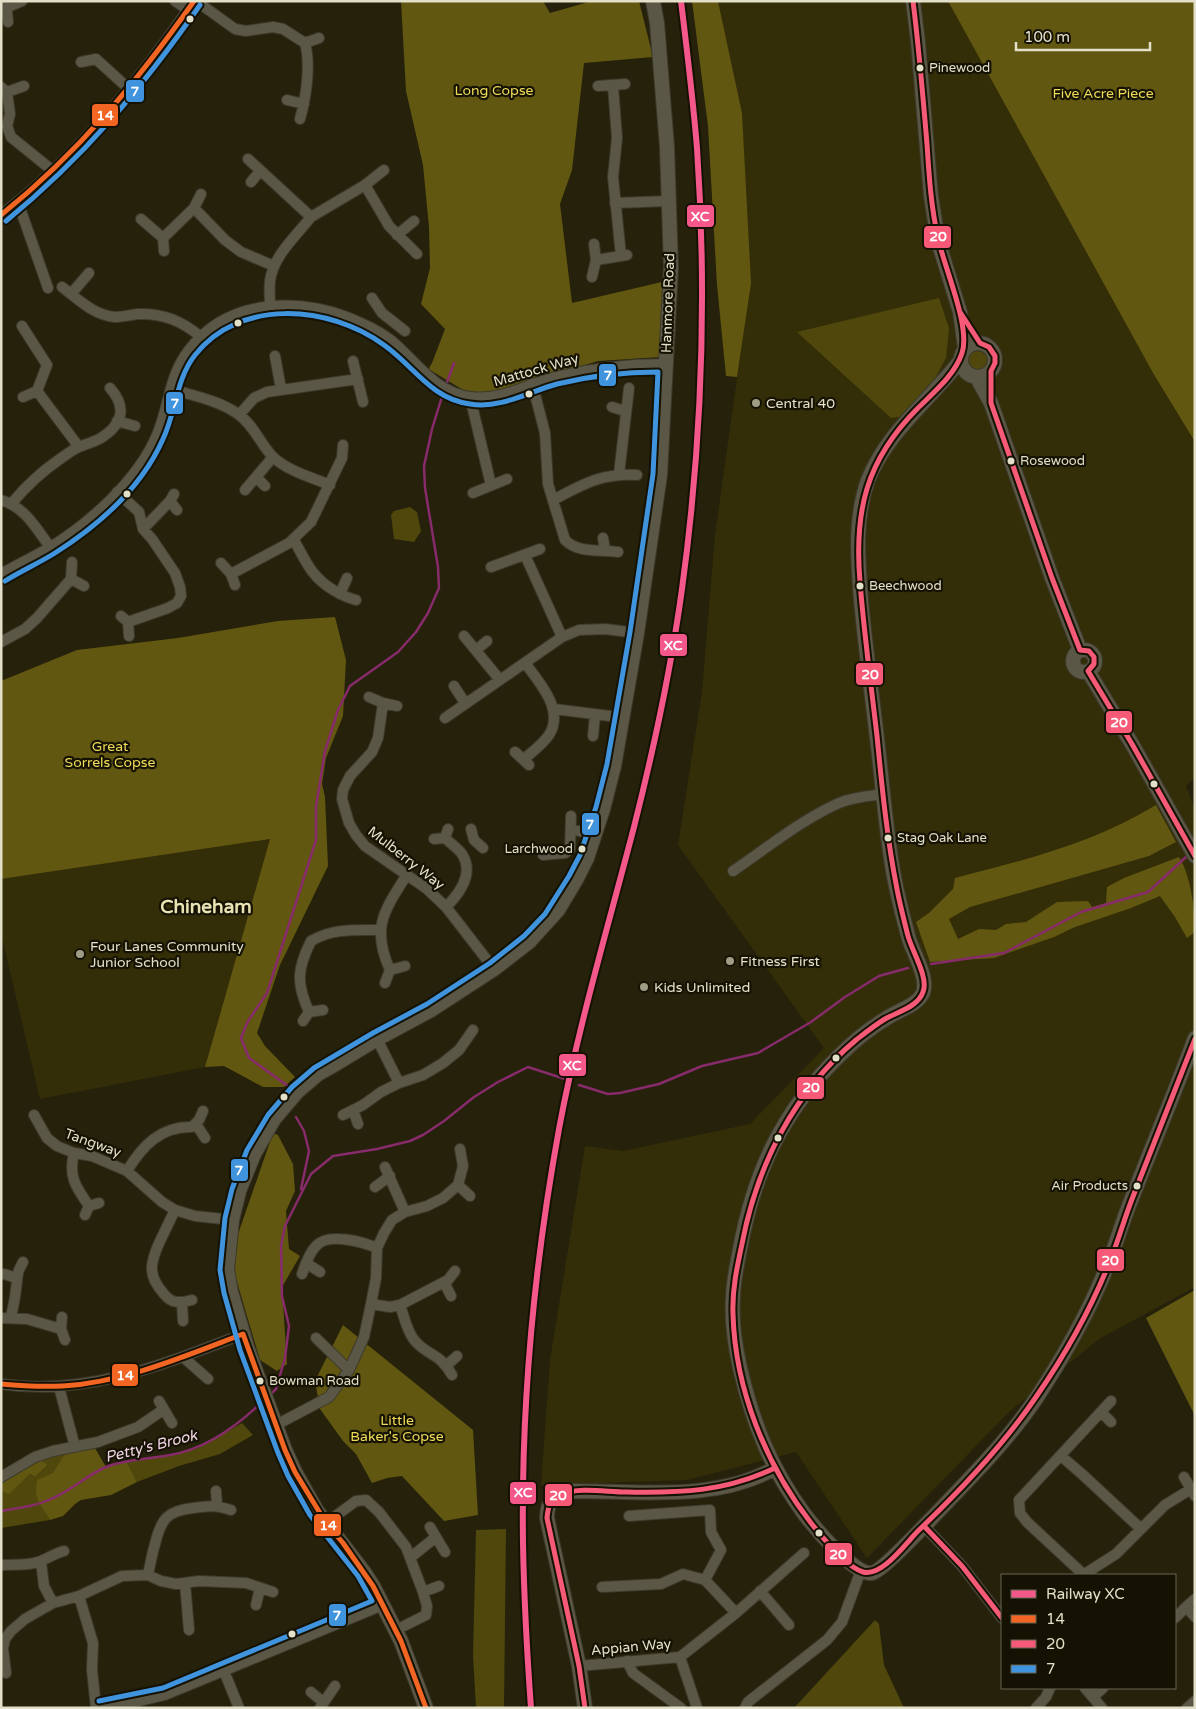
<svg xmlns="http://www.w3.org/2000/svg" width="1196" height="1709" viewBox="0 0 1196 1709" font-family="'Varela Round',sans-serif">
<rect width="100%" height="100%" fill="#25210b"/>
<path fill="#342e08" d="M 718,1 L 948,1 L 1153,373 L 1195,442 L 1195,778 L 1186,786 L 1195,809 L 1195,1287 L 1099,1339 L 1010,1411 L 867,1558 L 796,1452 L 687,1480 L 541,1485 L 550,1360 L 585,1146 L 623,1151 L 750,1124 L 824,1048 L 678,845 L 702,692 L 715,535 L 750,286 L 742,113 Z
M 270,839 L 205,1067 L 40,1099 L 1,933 L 1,879 Z"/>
<path fill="#4f470c" d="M 939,298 L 949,328 L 946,358 L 931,386 L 899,417 L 891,418 L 797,332 Z
M966 362a11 11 0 1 1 22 0a11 11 0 1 1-22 0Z
M 410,507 L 417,512 L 421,531 L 414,542 L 394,539 L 391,515 L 394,511 Z
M 242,1423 L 253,1435 L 220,1454 L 179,1466 L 137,1482 L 127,1462 L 172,1455 L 198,1448 Z
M 65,1453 L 39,1503 L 43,1507 L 50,1520 L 1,1528 L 1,1491 L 9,1493 L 30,1474 L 35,1477 L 48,1465 L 40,1459 Z
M 506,1529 L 504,1708 L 476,1708 L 473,1655 L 476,1530 Z
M 875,1620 L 879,1624 L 884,1665 L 904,1708 L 794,1708 Z"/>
<path fill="#625710" d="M 401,1 L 543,1 L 550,13 L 592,1 L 639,1 L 653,57 L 584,63 L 572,170 L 560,204 L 572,303 L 666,281 L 661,357 L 598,361 L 501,391 L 470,394 L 430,370 L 429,368 L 432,363 L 445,329 L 421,304 L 430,268 L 429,227 L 423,165 L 406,91 Z
M 692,1 L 718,1 L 742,113 L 751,283 L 737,377 L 726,376 L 717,285 L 708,126 Z
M 948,1 L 1195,1 L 1195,442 L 1153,373 Z
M 335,617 L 346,660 L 343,716 L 326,758 L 322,784 L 325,797 L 328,866 L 280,965 L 257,1033 L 265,1046 L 295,1077 L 284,1087 L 263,1087 L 224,1066 L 205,1067 L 270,839 L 1,879 L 1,681 L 77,650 L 178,638 L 278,621 Z
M 1156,805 L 1176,842 L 1149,856 L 970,907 L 949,919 L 958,939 L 979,929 L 996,930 L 1006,924 L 1026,922 L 1057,902 L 1088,901 L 1092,907 L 1106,903 L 1107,887 L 1124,878 L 1179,857 C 1191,876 1195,910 1195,932 L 1187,938 L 1175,917 L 1160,896 L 1131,908 L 1075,927 L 1054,937 L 994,958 L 930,962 L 916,922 L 929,913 L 953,889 L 955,878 C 1025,860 1094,843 1156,805 Z
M 273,1133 L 278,1135 L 293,1164 L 295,1191 L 286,1211 L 289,1249 L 300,1256 L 282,1287 L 287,1364 L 277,1371 L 260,1360 L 234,1272 L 237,1237 Z
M 1195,1290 L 1195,1416 L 1146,1318 Z
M 343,1325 L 473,1430 L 478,1515 L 444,1521 L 402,1476 L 387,1478 L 372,1483 L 356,1454 L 343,1441 L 320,1409 L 315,1381 Z
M 92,1443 L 106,1467 L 127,1462 L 137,1482 L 111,1495 L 81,1500 L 75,1504 L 63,1516 L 50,1520 C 40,1501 34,1503 37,1480 L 53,1473 L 67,1450 Z
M 40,1459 L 48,1465 L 35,1477 L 30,1474 L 9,1494 L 1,1491 L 1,1481 Z"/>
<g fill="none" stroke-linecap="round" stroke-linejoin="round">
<path stroke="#872b6b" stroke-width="2.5" d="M 446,385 L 454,363
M 931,964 L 1004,953 L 1081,912 L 1148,892 L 1186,857
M 579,1085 L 608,1094 L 620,1093 L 659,1084 L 702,1066 L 758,1053 L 811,1022 L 845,997 L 879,976 L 908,968
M 288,1086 L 249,1058 L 241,1038 L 248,1021 L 267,993 L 316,840 L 316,806 L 319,788 L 325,751 L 338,710 L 350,686 L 398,652 L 416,632 L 428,613 L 439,588 L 438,567 L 425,488 L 424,466 L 432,429 L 444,390
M 296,1117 L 304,1131 L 309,1151 L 301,1189
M 270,1395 L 276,1389 L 285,1358 L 289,1326 L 282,1296 L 281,1246 L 285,1226 L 311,1174 L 333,1156 L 377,1149 L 410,1141 L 423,1135 L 444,1121 L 474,1097 L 498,1082 L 528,1067 L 565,1079
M 1,1511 C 19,1508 37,1506 53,1498 C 72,1490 87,1475 106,1467 C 125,1459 150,1459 170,1455 C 206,1449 236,1427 262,1402"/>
<defs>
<path id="street" d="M 6,1 L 8,22
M 175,1 L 188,10
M 196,1 L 235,29 L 246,31 L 273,27 L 283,29 L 305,43 C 311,65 306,98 300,119
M 6,8 L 22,1
M 305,43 L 319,38
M 81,62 L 96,59 L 129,89
M 598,86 L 625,84
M 613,86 L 617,138 L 613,177 L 621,256
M 1,87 L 7,92 L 24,86
M 7,92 L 10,114 L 7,126 L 11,137 L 53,171
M 287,100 L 304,104
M 248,159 L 311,217 C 296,236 273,256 270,281 C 269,289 270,298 270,305
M 251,182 L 260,171
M 365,185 L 389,226 L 417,254
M 615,203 L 669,201
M 15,204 L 20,208 L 48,288
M 194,208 L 225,240 L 241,252 L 274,266
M 1,215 C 77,157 140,80 194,1
M 311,217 L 365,185 L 384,170
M 141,219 L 163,238 L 164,251
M 397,235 L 414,221
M 163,238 L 194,208 L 201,194
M 596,260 L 627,255
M 592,277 L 596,260 L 594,244
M 62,287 C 78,299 93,315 115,317 C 122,317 130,315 138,314 C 163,313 182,321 201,337
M 71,294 L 89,273
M 372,298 L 382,313 L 405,331
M 22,326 L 47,365 L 37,391 L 23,397
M 275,356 L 281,389
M 353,361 L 363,402
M 532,383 L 545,433 L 548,484 L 565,540 C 579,554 600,549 618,552
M 171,389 C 194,396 218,400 238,414 C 253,424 260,443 272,456 C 287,471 311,477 330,485
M 37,391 L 79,447
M 470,397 L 491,485
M 612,407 L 625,411
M 239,415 L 254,398 L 267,392 L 358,379
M 117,421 L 135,426
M 619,474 L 629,388
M 257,478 L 265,486
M 245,490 L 273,457
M 117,492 L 139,512 L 143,529 L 152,539 L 175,573 L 180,587 L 181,596 L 177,603 L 168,608 L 128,622
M 473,493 L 507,479
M 1,500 C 25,507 36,528 50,547
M 553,500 C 584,484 601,473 637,475
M 170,501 L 177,510
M 12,503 C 26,486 41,472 60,459 C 66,455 73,449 79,447 C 86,444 94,442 101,438 C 123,424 127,407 110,388
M 143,529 L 170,501 L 174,494
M 603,538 L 605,550
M 294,540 C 306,562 312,578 335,591 C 342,595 348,598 356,600
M 525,555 L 562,637
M 221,563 L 231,574 L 235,585
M 491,567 L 540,549
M 1,574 C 17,565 33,557 49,548 C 90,523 138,480 157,435 C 169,407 169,375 189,350 C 230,296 306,296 363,324 C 372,328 383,334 392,341 C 417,362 435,393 471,397 C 500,401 528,384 555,377 C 592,368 628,364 666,364
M 231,574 L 289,543 L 311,522 L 342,458 L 343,445
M 71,579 L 84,586
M 340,594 L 347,578
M 121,616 L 128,622 L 129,636
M 464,636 L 500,680
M 1,642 L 25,629 L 37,618 L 71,579 L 72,562
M 476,650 L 487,641
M 454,686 L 465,703
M 369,697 L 383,703 L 397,706
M 383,703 L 378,738 L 372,752 L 350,776 L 343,790 L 342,799 L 349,823 L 356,835 L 365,846 L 427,889 L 446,907 L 494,969
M 554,709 L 610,716
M 445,718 L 562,637 L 579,630 L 605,629 L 637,633
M 593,736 L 595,715
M 515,752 L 529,765
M 524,759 C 532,752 543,744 549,735 C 565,710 539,682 525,663
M 471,829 L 474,840 L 483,848
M 571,829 L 595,835
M 445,838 C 450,843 458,848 462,854 C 475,874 459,894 446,907
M 434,839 L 445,838 L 448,829
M 543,855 L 565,853 L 570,849 L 571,816
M 733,871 C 767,848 801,820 839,803 C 853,797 869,796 884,794
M 390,970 C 371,928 384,911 406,876
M 385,983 L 390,970 L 405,966
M 309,1012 C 296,983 297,969 311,941 C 333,928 356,930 380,930
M 303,1021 L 309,1012 L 323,1010
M 377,1039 L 399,1083
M 353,1110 L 358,1124
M 34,1115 L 47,1138 L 57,1146 L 74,1153 L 92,1156 L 127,1171 L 162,1202 L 175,1210 L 195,1216 L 232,1220
M 343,1115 L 363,1105 L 381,1092 L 399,1083 L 423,1075 L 443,1063 L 459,1050 L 473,1030
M 196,1124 L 205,1138
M 74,1153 C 68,1177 76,1187 89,1206
M 385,1167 L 405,1212
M 127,1171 C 142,1146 161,1126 192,1127 L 199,1120 L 203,1111
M 458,1185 L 470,1196
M 375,1187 L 390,1176
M 175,1210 C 170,1220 165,1231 160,1241 C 150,1263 147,1275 164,1294 C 172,1304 180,1303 192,1300
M 85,1215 L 89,1206 L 99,1203
M 306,1263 L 320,1272
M 4,1274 L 16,1278
M 302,1274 C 305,1265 309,1253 316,1246 C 328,1232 363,1242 377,1248
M 444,1282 L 451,1296
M 182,1303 L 183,1321
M 371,1304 L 390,1307 L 400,1305 L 448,1280 L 455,1271
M 400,1305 C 404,1316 407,1332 415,1341 C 428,1356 440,1353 452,1375
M 11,1317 C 13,1308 15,1298 16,1289 C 18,1276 16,1274 23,1262
M 62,1317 L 61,1329 L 65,1340
M 1,1318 L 27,1319 L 61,1329
M 316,1338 L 349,1370
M 183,1357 L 208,1379
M 447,1365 L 457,1356
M 1,1384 C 86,1397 165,1364 243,1334
M 59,1387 L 75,1447
M 159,1401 L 172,1423
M 1101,1412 L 1111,1422
M 276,1425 L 329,1397 L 349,1370 L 364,1337 L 371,1304 L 376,1278 L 377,1248 L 384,1233 L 392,1220 L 405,1212 L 427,1206 L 443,1198 L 458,1185 L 463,1166 L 460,1149
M 1061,1456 L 1083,1475 L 1141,1529
M 1,1477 L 35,1457 L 53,1451 L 98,1442 L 138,1427 L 163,1410
M 1184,1477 L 1195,1496
M 216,1491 L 217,1505
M 629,1516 L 710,1510 L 711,1532 L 721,1550 L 705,1580
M 326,1523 L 356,1501 L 366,1500 L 379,1512 L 406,1547 L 423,1592 L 427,1606 L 426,1615 L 404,1626
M 924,1526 L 962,1566 L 1002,1618
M 430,1527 L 445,1552
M 411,1557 L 436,1537
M 41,1562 L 44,1586 L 53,1603
M 1,1565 C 13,1564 27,1566 38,1562 C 47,1559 53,1554 64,1551
M 148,1575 C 150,1565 152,1554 155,1544 C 161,1520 166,1511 193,1508 C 208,1506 216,1505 231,1510
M 1083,1575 L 1116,1554 L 1165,1505 L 1191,1489
M 1084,1575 L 1027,1522 L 1020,1513 L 1019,1500 L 1111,1401
M 705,1580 L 736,1613
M 185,1583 L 189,1630
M 602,1587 L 661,1584 L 683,1574 L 705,1580
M 760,1591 L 789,1625
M 423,1592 L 439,1586
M 79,1596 L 93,1643 L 92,1670 L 96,1708
M 256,1605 L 260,1588
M 1186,1607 L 1195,1599
M 1175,1618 L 1186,1607 L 1195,1617
M 680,1657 L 697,1708
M 627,1661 L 633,1673 L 681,1708
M 579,1666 L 680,1657 L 736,1613 L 804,1553
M 224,1671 L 239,1708
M 6,1673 L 3,1648 L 5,1639 L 11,1631 L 25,1619 L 53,1603 L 79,1596 L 122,1576 L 148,1575 L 161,1581 L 176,1584 L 199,1581 L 246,1583 L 273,1592
M 1085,1688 L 1102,1708
M 311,1692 L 323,1702
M 1093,1697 L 1103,1688
M 100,1708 L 131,1703 L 165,1695 L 383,1605
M 320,1708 L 335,1686
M 745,1708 L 748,1702 L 827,1640 L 842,1622 L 861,1570
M 1036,1708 L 1046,1697 L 1050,1688
M 1187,1708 L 1195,1701"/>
<path id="secondary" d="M 913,1 L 918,42 L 931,196 L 938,241 L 960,312 L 965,348
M961 360a17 17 0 1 1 34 0a17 17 0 1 1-34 0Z
M 960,361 C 929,401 887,432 868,480 C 854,519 858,560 861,600 C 865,644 871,687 876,730 C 882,777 885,824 893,871 C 897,894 903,917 909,939 C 913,952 926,974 924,987 C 924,990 923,994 921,996 C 915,1006 897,1011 887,1018 C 870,1028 854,1041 840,1055 C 783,1110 754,1172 740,1249 C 737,1265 733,1282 733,1298 C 731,1322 735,1345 740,1368 C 753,1424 771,1469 805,1515 C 815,1528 855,1576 872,1573 C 882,1571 921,1529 931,1519 C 968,1480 1007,1442 1037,1397 C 1064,1356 1090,1310 1108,1264 C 1117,1242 1123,1219 1132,1198 C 1153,1144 1175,1092 1195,1038
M 977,378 L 991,403 L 1052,578 L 1080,650
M1073 661a11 11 0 1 1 22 0a11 11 0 1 1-22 0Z
M 1088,671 L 1132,744 L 1195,856
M 426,1708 L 401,1641 L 373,1586 L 364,1572 L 317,1511 L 295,1472 L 285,1450 L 247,1347 L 231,1292 L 227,1270 L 232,1220 L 239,1191 L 254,1154 L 274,1119 L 297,1092 L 318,1074 L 334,1065 L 377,1039 L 431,1010 L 494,969 L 529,942 L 558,910 L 576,880 L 587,858 L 603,809 L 614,766 L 637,633 L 660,475 L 671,267 L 667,147 L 657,23 L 653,1
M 585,1708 L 579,1666 L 547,1518 C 547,1499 555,1494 573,1491 C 639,1491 716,1502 775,1468"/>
</defs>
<use href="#street" stroke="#3d3a2c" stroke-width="12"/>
<use href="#secondary" stroke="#3d3a2c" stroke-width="16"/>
<use href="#street" stroke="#5a5747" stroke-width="10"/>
<use href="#secondary" stroke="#5a5747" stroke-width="14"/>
<defs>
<path id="bus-1" d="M 1,215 C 78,153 137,82 194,1
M 243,1334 L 285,1450 L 295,1472 L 326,1523 L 343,1543 L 373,1586 L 401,1641 L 426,1708
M 1,1384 C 22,1386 42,1387 63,1386 C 125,1382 185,1356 243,1334"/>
<path id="bus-2" d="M 913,1 C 919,49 923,96 927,144 C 929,175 931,207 938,238 C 944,267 971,327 962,353 C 955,375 933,393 918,408 C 866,460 854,511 860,582 C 864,633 871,684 877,736 C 882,787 887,839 897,889 C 900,905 904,920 908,936 C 912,951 929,978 923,992 C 918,1007 897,1012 885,1019 C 875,1025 865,1033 856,1040 C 794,1092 757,1165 742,1244 C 737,1267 732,1290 733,1314 C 735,1389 766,1465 811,1523 C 822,1537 846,1567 863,1572 C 882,1577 905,1544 918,1531 C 961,1490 1002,1447 1036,1397 C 1065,1355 1091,1309 1110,1261 C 1119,1239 1125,1216 1134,1194 C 1154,1142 1175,1091 1195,1039
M 960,312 L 980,343 L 989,347 L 995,356 L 995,363 L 991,371 L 991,403 L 1052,578 L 1080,650 L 1089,651 L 1094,657 L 1094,664 L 1088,671 L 1132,744 L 1195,856
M 924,1526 L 962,1566 L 1002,1618
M 585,1708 L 579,1666 L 547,1518 C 548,1507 550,1498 561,1494 C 581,1487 606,1492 626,1492 C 681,1493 724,1492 775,1468"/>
<path id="bus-3" d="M 6,221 C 83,158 143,87 200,5
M 5,581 C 21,571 39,563 55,553 C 99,525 142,487 163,439 C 176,412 176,379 195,355 C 240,298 329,305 384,345 C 414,366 431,399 470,404 C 501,409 528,392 557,384 C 590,376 624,372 658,372 L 653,474 L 630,632 L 607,764 L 596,807 L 580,855 L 569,876 L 545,914 L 524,936 L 490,963 L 427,1004 L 373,1033 L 314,1068 L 292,1087 L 268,1115 L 247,1150 L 232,1189 L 225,1218 L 220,1270 L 224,1293 L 240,1350 L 278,1453 L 288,1476 L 310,1515 L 358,1576 L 372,1601 L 163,1688 L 99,1701"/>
</defs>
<use href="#bus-1" stroke="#151203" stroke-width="9"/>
<use href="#bus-2" stroke="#151203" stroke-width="9"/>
<use href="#bus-3" stroke="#151203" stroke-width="9"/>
<use href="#bus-1" stroke="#f26522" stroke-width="5"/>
<use href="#bus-2" stroke="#f75a77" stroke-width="5"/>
<use href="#bus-3" stroke="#4094de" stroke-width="5"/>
<defs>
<path id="rail-1" d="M 531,1708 C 527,1653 524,1598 523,1543 C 521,1405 534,1266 559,1129 C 578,1027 608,927 634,827 C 654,748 671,669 682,589 C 702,443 707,295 697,148 C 693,99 687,50 681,1"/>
</defs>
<use href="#rail-1" stroke="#151203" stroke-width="10"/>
<use href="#rail-1" stroke="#f4588b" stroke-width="6"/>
</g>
<g fill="#e3e0c9" stroke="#151203" stroke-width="2">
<circle cx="190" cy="19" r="4.5"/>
<circle cx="920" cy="68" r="4.5"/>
<circle cx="238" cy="323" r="4.5"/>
<circle cx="529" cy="394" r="4.5"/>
<circle cx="1011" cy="461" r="4.5"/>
<circle cx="127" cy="494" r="4.5"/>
<circle cx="860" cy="586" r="4.5"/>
<circle cx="1154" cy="784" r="4.5"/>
<circle cx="888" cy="838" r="4.5"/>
<circle cx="582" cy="849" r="4.5"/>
<circle cx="836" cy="1058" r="4.5"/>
<circle cx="284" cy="1097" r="4.5"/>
<circle cx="778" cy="1138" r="4.5"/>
<circle cx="1137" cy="1186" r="4.5"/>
<circle cx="260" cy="1381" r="4.5"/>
<circle cx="819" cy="1533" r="4.5"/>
<circle cx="292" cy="1634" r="4.5"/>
</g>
<g fill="#a09d86" stroke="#151203" stroke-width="2">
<circle cx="756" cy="403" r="5"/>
<circle cx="80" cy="954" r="5"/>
<circle cx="730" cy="961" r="5"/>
<circle cx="644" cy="987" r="5"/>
</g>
<g text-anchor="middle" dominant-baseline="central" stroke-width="4.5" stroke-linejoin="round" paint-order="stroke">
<g font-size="13" fill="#e3e0c9" stroke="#151203" text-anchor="start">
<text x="929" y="68">Pinewood</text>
<text x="1020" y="461">Rosewood</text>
<text x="869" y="586">Beechwood</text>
<text x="897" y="838">Stag Oak Lane</text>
<text x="573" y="849" text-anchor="end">Larchwood</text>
<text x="1128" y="1186" text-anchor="end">Air Products</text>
<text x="269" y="1381">Bowman Road</text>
</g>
<g font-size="14" fill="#eedb57" stroke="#151203">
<text x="494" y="90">Long Copse</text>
<text x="1103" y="93">Five Acre Piece</text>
<text x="110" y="746">Great<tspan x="110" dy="16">Sorrels Copse</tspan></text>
<text x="397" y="1420">Little<tspan x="397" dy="16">Baker's Copse</tspan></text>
</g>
<g font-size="14" fill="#e3e0c9" stroke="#151203">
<text transform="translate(668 303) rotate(-88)">Hanmore Road</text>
<text transform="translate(536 370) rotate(-16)">Mattock Way</text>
<text transform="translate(406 858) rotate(38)">Mulberry Way</text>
<text transform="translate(93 1143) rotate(20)">Tangway</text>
<text transform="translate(631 1647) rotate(-5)">Appian Way</text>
</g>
<g font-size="14" fill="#e3e0c9" stroke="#151203" text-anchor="start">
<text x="766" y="403">Central 40</text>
<text x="90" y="946">Four Lanes Community<tspan x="90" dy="16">Junior School</tspan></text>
<text x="740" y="961">Fitness First</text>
<text x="654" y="987">Kids Unlimited</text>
</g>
<g font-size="15" font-style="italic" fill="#f0d5e6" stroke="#151203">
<text transform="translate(151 1446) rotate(-14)">Petty's Brook</text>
</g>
<g font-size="19" font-weight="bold" fill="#e9e2b3" stroke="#151203">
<text x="206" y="907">Chineham</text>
</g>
</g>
<g stroke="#151203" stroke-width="2">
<rect x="125" y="79" width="20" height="24" rx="5" fill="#4094de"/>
<rect x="91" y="103" width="28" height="24" rx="5" fill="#f26522"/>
<rect x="686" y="204" width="29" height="24" rx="5" fill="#f4588b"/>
<rect x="923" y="225" width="29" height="24" rx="5" fill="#f75a77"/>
<rect x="598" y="363" width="19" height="24" rx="5" fill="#4094de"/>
<rect x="165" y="391" width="19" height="24" rx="5" fill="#4094de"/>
<rect x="659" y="633" width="29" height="24" rx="5" fill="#f4588b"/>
<rect x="855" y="662" width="29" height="24" rx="5" fill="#f75a77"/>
<rect x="1105" y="710" width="28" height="24" rx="5" fill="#f75a77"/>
<rect x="581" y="812" width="19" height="24" rx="5" fill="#4094de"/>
<rect x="558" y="1053" width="29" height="24" rx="5" fill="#f4588b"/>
<rect x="796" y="1076" width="29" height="24" rx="5" fill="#f75a77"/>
<rect x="230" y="1158" width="19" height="24" rx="5" fill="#4094de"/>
<rect x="1096" y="1248" width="29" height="24" rx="5" fill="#f75a77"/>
<rect x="111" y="1363" width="28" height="24" rx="5" fill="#f26522"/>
<rect x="509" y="1481" width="28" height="24" rx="5" fill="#f4588b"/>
<rect x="544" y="1483" width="29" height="24" rx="5" fill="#f75a77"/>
<rect x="313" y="1513" width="29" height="24" rx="5" fill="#f26522"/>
<rect x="824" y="1542" width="29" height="24" rx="5" fill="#f75a77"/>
<rect x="328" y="1603" width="19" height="24" rx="5" fill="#4094de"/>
</g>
<g font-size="14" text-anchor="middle" font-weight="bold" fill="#fff">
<text x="135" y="96">7</text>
<text x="105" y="120">14</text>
<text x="700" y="221">XC</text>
<text x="938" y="241">20</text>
<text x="608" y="380">7</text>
<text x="175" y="408">7</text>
<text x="673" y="650">XC</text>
<text x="870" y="679">20</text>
<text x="1119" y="727">20</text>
<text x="590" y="829">7</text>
<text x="572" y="1070">XC</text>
<text x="811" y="1092">20</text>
<text x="239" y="1175">7</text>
<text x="1110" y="1265">20</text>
<text x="125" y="1380">14</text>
<text x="523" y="1497">XC</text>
<text x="558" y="1500">20</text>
<text x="328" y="1530">14</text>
<text x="838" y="1559">20</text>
<text x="337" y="1620">7</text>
</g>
<rect width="1196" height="1709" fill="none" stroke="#e3e0c9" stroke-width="5"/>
<rect x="1001" y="1574" width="175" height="115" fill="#151203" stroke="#676452"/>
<rect x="1011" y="1590" width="25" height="8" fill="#f4588b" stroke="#676452"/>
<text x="1046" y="1599" font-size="15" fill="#e3e0c9">Railway XC</text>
<rect x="1011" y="1615" width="25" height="8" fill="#f26522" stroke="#676452"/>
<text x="1046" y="1624" font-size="15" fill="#e3e0c9">14</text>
<rect x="1011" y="1640" width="25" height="8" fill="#f75a77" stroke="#676452"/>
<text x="1046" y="1649" font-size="15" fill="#e3e0c9">20</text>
<rect x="1011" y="1665" width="25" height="8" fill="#4094de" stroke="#676452"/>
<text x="1046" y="1674" font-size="15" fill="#e3e0c9">7</text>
<path d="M1016 42v8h134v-8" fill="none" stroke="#e3e0c9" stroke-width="2.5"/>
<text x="1024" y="42" font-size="15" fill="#e3e0c9" stroke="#151203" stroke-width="4" paint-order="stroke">100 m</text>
</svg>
